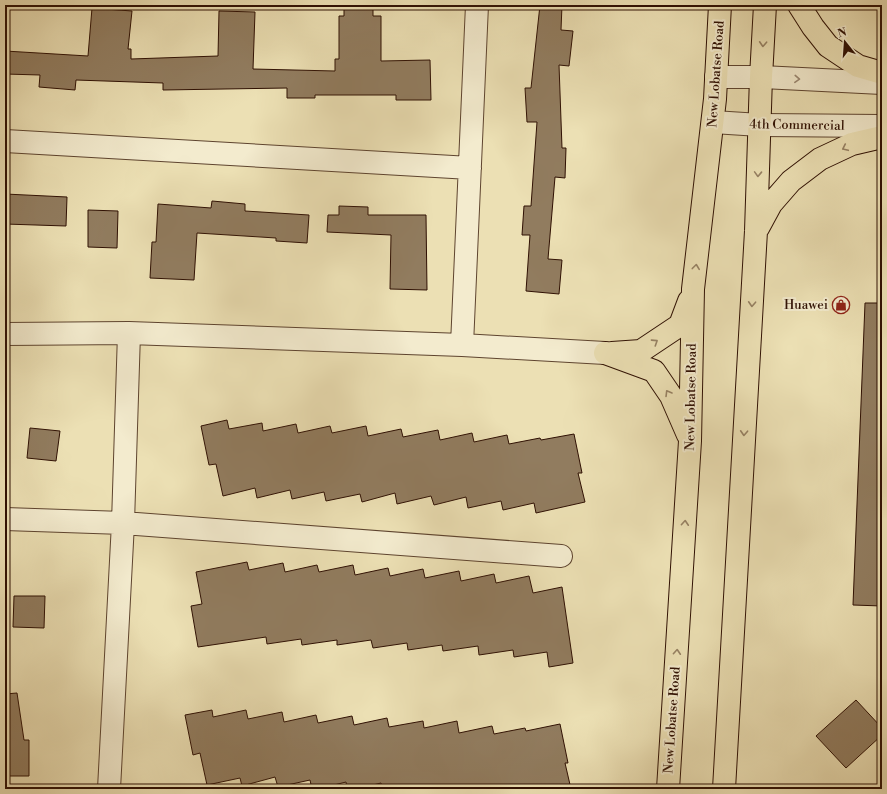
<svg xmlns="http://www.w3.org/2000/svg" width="887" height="794" viewBox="0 0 887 794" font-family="'Libre Bodoni',serif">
<rect width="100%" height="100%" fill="#ece0b4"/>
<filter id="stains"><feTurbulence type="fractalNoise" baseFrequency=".005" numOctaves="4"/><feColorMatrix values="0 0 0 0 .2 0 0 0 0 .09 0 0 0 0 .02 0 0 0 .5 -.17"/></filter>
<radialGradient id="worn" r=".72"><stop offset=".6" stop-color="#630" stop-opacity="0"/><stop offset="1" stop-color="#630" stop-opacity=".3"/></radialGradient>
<path fill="#917c5f" stroke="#2f1003" d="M 344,5 L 373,5 L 373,16 L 381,16 L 381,61 L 430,60 L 431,100 L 396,100 L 396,95 L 315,95 L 315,98 L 287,98 L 287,88 L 163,90 L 163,83 L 76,80 L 75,90 L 39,87 L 40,75 L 5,74 L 5,51 L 88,56 L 92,8 L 132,11 L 128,49 L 131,49 L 131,59 L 218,56 L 219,11 L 255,12 L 253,69 L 335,71 L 335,59 L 339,59 L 339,16 L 344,16 Z
M 540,5 L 562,5 L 561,30 L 573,31 L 569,66 L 559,65 L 562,148 L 566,148 L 565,178 L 555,177 L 548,259 L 562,260 L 559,294 L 526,291 L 530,235 L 522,235 L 524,206 L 531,206 L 537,122 L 527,122 L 525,88 L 531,88 Z
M 5,194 L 67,197 L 66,226 L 5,224 Z
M 212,201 L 245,204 L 245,211 L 309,215 L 307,243 L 276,241 L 276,238 L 197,233 L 194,280 L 150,278 L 152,242 L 156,242 L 158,204 L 211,208 Z
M 339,206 L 368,207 L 368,215 L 426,215 L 427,290 L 390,289 L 391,235 L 327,232 L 328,215 L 339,215 Z
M 88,210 L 118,211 L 117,248 L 88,247 Z
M 865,303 L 882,303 L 882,606 L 853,605 Z
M 227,420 L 229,429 L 262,423 L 263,431 L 296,424 L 298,433 L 330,426 L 332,433 L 366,426 L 368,436 L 401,429 L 403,437 L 438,430 L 440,440 L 472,433 L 474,442 L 507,435 L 509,444 L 540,438 L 541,440 L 574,434 L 582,473 L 578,473 L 585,502 L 536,513 L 534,503 L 503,510 L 501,501 L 468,508 L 466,497 L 434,505 L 431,496 L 397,504 L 395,493 L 362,502 L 360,494 L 326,501 L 324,492 L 292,499 L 290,490 L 257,498 L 255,488 L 223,496 L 216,464 L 209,465 L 201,426 Z
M 30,428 L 60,431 L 56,461 L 27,458 Z
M 247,562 L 249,570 L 283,563 L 285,572 L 317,565 L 319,572 L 353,565 L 355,575 L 388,568 L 390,576 L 423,569 L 425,578 L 459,571 L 461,581 L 494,574 L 496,583 L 529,576 L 533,593 L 562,587 L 573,663 L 549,667 L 547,652 L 514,657 L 513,650 L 479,655 L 478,646 L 443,651 L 442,645 L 408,650 L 407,643 L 373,648 L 371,640 L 337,645 L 337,640 L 302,645 L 301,639 L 267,644 L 266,637 L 198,647 L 191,606 L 202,604 L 196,572 Z
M 14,596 L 45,596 L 44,628 L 13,627 Z
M 17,693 L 24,740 L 29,740 L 29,776 L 5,776 L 5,694 Z
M 856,700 L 882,728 L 882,735 L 846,768 L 816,736 Z
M 212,710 L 213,717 L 246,710 L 248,719 L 282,712 L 284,722 L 316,715 L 318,723 L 352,716 L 354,725 L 387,718 L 389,727 L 423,721 L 424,728 L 457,721 L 459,733 L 492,726 L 494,734 L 525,728 L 526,731 L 560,724 L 568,763 L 565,763 L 571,789 L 382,789 L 381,783 L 357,789 L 347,789 L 346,782 L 318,789 L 312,789 L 310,780 L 278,787 L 275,777 L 242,786 L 240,778 L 207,785 L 200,753 L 193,755 L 185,715 Z"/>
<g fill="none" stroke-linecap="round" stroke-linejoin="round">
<defs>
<path id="street" d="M 716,77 L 761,77 L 882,83
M 713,122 L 760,125 L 882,126
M 5,141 L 470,168
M 5,334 L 129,333 L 462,345 L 605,353
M 462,345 L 477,5
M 5,519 L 123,523 L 561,556
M 109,789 L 123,523 L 129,333"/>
<path id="primary" d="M 799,5 L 813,27 L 828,46 L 858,66 L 882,73
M 758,228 L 771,204 L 791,181 L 820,159 L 852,144 L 882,137
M 605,353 L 654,371 L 671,396 L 688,435
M 612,353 L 641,351 L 680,325 L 689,301
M 668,789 L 690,441 L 693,289 L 715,99 L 720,5
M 724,789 L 756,231 L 761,77 L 765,5"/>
</defs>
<use href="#street" stroke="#5e442f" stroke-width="24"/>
<use href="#primary" stroke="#2f1003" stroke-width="24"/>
<use href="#street" stroke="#f3ebce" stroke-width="22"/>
<use href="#primary" stroke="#ece0b4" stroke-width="22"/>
</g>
<defs><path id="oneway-chevron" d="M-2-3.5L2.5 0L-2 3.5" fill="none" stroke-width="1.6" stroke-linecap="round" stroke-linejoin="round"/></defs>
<g stroke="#978264">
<use href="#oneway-chevron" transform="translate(763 44) rotate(93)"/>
<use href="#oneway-chevron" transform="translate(845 148) rotate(155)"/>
<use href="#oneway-chevron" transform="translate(758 174) rotate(92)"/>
<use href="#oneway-chevron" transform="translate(696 267) rotate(-83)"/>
<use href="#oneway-chevron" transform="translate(752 304) rotate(93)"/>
<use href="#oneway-chevron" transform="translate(655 342) rotate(-33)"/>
<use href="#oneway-chevron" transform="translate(668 393) rotate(-121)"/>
<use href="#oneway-chevron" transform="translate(744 433) rotate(93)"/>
<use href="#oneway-chevron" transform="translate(685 523) rotate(-86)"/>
<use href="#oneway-chevron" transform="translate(677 652) rotate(-86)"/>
</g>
<use stroke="#9b8873" href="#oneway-chevron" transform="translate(797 79) rotate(3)"/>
<defs>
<symbol id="shop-ring" viewBox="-11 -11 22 22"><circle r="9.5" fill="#f3ebce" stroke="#8f2418" stroke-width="1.5"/><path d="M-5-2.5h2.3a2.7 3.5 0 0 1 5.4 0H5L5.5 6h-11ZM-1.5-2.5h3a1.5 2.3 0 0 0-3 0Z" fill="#8f2418"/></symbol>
</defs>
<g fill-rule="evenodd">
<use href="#shop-ring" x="831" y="295" width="20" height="20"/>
</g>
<g text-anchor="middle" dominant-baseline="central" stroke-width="4" stroke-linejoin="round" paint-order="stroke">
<g font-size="13" fill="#2f1003" stroke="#f3ebce">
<text transform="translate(716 74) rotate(-86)">New Lobatse Road</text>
<text transform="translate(797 125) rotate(1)">4th Commercial</text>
<text transform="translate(691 397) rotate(-89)">New Lobatse Road</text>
<text transform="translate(672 720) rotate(-86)">New Lobatse Road</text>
</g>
<g font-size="13" fill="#2f1003" stroke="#f3ebce" text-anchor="end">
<text x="828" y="305">Huawei</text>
</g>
</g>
<rect width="887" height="794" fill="none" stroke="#ece0b4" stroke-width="20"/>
<rect x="6" y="6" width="875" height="782" fill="none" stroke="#2f1003" stroke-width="2"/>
<rect x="10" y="10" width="867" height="774" fill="none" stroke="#2f1003"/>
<g transform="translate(845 42) rotate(343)" stroke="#f3ebce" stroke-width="3" paint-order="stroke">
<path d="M0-3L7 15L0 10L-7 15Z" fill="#2f1003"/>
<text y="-6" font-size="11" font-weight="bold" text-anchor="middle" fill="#2f1003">N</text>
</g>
<rect width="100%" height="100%" filter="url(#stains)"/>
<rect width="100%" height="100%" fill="url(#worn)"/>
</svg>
